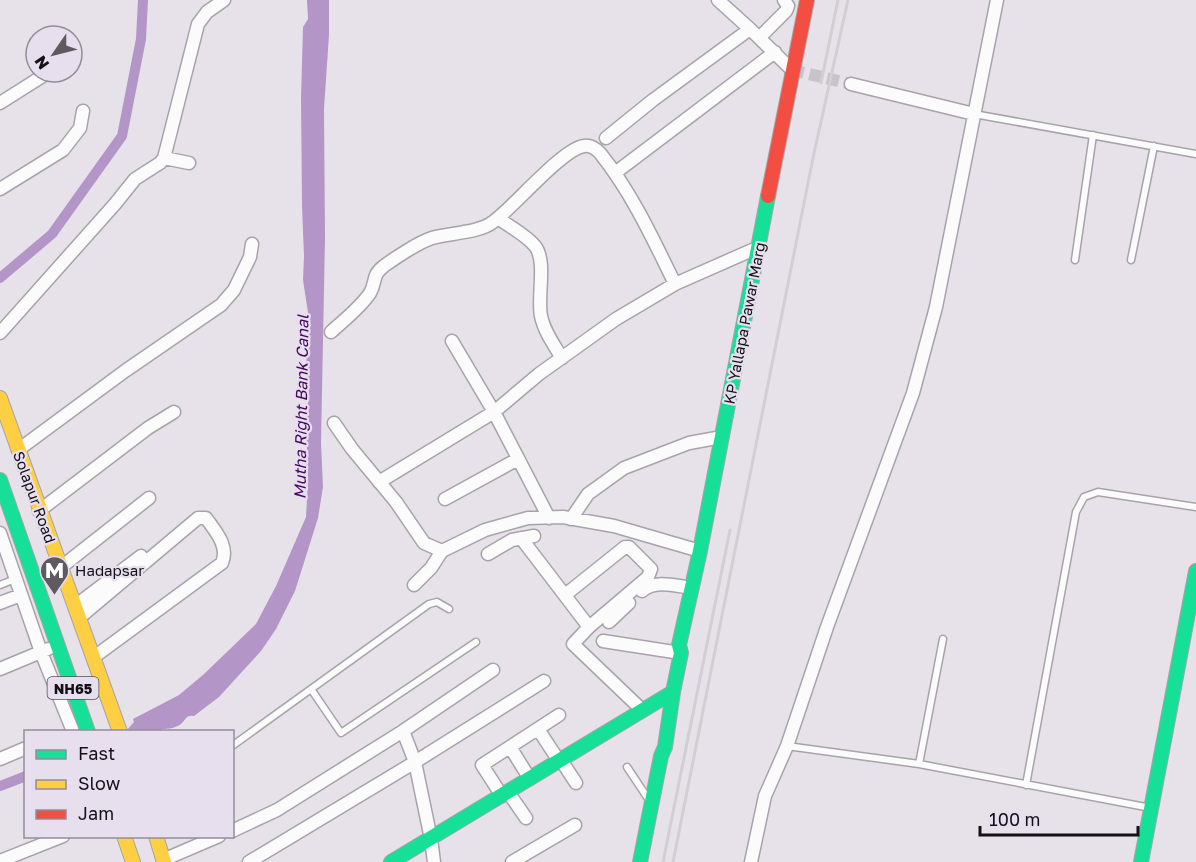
<svg xmlns="http://www.w3.org/2000/svg" width="1196" height="862" viewBox="0 0 1196 862" font-family="'Golos Text',sans-serif">
<rect width="100%" height="100%" fill="#e7e2ea"/>
<path fill="#b495c8" d="M 307,0 L 329,0 L 329,35 L 324,109 L 325,238 L 321,443 L 323,487 L 318,518 L 295,591 L 276,629 L 261,651 L 219,697 L 194,716 C 186,715 187,718 182,723 C 177,728 168,729 162,729 L 160,731 L 128,732 L 127,730 L 134,722 L 133,719 L 179,695 L 204,674 L 256,624 L 276,586 L 306,517 L 308,480 L 306,420 L 309,393 L 306,372 L 307,366 L 306,354 L 309,319 L 303,280 L 304,256 L 302,206 L 301,98 L 303,27 L 308,19 Z"/>
<g fill="none" stroke-linecap="round" stroke-linejoin="round">
<path stroke="#b495c8" stroke-width="10" d="M 0,278 L 52,234 L 122,136 L 141,39 L 143,0
M 0,786 L 26,776"/>
<path stroke="#c7c3ca" stroke-width="12" stroke-dasharray="12 6" stroke-linecap="butt" d="M 792,70 L 851,84"/>
<defs>
<path id="lane" d="M 974,114 L 1196,154
M 1075,260 L 1093,135
M 1131,260 L 1154,146
M 0,585 L 15,579
M 311,689 L 341,733 L 476,642
M 232,746 L 429,604 L 437,602 L 449,609
M 787,746 L 919,764 L 1151,808
M 919,764 L 943,639
M 627,767 L 649,800
M 1026,785 L 1076,512 L 1084,497 L 1098,492 L 1196,507"/>
<path id="street" d="M 718,0 L 750,29 L 792,70
M 759,38 L 786,11 L 788,6 L 784,0
M 851,84 L 974,114
M 0,103 L 49,72
M 606,138 L 653,100 L 750,29
M 164,158 L 189,163
M 615,173 L 775,52
M 0,189 L 63,150 L 80,128 L 83,111
M 498,218 C 510,227 526,235 535,246 C 547,261 537,297 541,316 C 544,331 554,345 562,358
M 331,332 C 344,320 360,308 370,293 C 377,281 371,276 384,266 C 395,258 419,242 432,238 C 449,233 479,233 493,222 C 514,207 562,149 584,146 C 590,145 596,149 600,153 C 632,193 653,239 675,284
M 0,333 L 115,204 L 135,179 L 160,163 L 164,158 L 198,24 L 207,12 L 224,0
M 452,341 L 494,412 L 549,518
M 334,423 L 352,449 L 396,502 L 424,543 L 442,551
M 18,450 L 125,371 L 221,305 L 234,290 L 250,257 L 252,244
M 379,482 L 494,412 L 539,374 L 616,319 L 675,284 L 759,247
M 445,499 L 518,459
M 39,511 L 148,428 L 174,412
M 571,519 L 588,494 L 624,468 L 689,443 L 722,437
M 0,533 L 41,652 L 72,729
M 521,538 L 589,627 L 648,577 L 651,569 L 629,547 L 625,547 L 565,595
M 488,554 L 512,540 L 534,536
M 60,568 L 149,498
M 414,585 L 431,568 L 442,551 L 485,530 L 528,518 L 563,517 L 614,526 L 700,551
M 642,591 C 655,579 676,586 692,588
M 0,603 L 21,595
M 75,606 L 141,556
M 79,618 L 198,518 L 206,518 C 216,532 229,546 222,563 L 94,657
M 609,622 L 629,603
M 589,627 L 573,644 L 642,710
M 603,641 L 674,652
M 0,669 L 48,649
M 538,729 L 559,761
M 403,731 L 415,762 L 431,839 L 434,862
M 510,747 L 530,779
M 0,759 L 26,748
M 561,760 L 576,783
M 508,792 L 526,818
M 502,796 L 482,765 L 559,715
M 232,831 L 277,810 L 403,731 L 493,670
M 163,860 L 219,836
M 0,861 L 63,836
M 249,862 L 415,762 L 544,681
M 512,862 L 575,825
M 751,862 L 765,796 L 787,746 L 827,627 L 913,393 L 936,307 L 997,0"/>
<path id="fast" d="M 0,480 L 88,732
M 391,862 L 673,692
M 640,862 L 661,756 L 665,747 L 673,692 L 681,653 L 679,645 L 700,551 L 768,196
M 1141,862 L 1196,571"/>
<path id="slow" d="M 0,398 L 120,732
M 124,836 L 133,862
M 156,836 L 164,862"/>
<path id="jam" d="M 768,196 L 807,0"/>
</defs>
<use href="#lane" stroke="#a7a3a9" stroke-width="9"/>
<use href="#street" stroke="#a7a3a9" stroke-width="15"/>
<use href="#fast" stroke="#a7a3a9" stroke-width="16"/>
<use href="#slow" stroke="#a7a3a9" stroke-width="16"/>
<use href="#jam" stroke="#a7a3a9" stroke-width="16"/>
<use href="#lane" stroke="#fbfbfc" stroke-width="6"/>
<use href="#street" stroke="#fbfbfc" stroke-width="12"/>
<use href="#fast" stroke="#16e098" stroke-width="14"/>
<use href="#slow" stroke="#ffcf43" stroke-width="14"/>
<use href="#jam" stroke="#f24e42" stroke-width="14"/>
<path stroke="#d1cfd2" stroke-width="3" d="M 821,83 L 838,0
M 663,862 L 730,530
M 673,862 L 813,158 L 848,0"/>
</g>
<defs>
<symbol id="metro-pin" viewBox="-11 -11 22 30"><path d="M0 17L-7.5 6A9.5 9.5 0 1 1 7.5 6Z" fill="#5e5a60" stroke="#e8dfee"/><path d="M-5.5 5V-5H-3L0 0L3-5H5.5V5H3V-.5L0 4L-3-.5V5Z" fill="#fff"/></symbol>
</defs>
<g fill-rule="evenodd">
<use href="#metro-pin" x="38" y="554" width="33" height="45"/>
</g>
<g text-anchor="middle" dominant-baseline="central" stroke-width="4.5" stroke-linejoin="round" paint-order="stroke">
<rect fill="#e8dfee" stroke="#544f57" stroke-width="1.5" x="47.5" y="677" width="51" height="22" rx="4.5"/>
<g font-size="14" font-weight="bold" fill="#141116">
<text x="73" y="688">NH65</text>
</g>
<g font-size="15" fill="#141116" stroke="#e8dfee">
<text transform="translate(744 323) rotate(-79)">KP Yallapa Pawar Marg</text>
<text transform="translate(35 497) rotate(70)">Solapur Road</text>
</g>
<g font-size="15" fill="#141116" stroke="#e8dfee" text-anchor="start">
<text x="75" y="570">Hadapsar</text>
</g>
<g font-size="16" font-style="italic" fill="#450862" stroke="#e8dfee">
<text transform="translate(301 407) rotate(-89)">Mutha Right Bank Canal</text>
</g>
</g>
<rect x="24" y="730" width="210" height="108" fill="#e8dfee" stroke="#938d98" stroke-width="1.5"/>
<rect x="36" y="750" width="30" height="9" fill="#16e098" stroke="#938d98" stroke-width="1.5"/>
<text x="78" y="760" font-size="18" fill="#141116">Fast</text>
<rect x="36" y="780" width="30" height="9" fill="#ffcf43" stroke="#938d98" stroke-width="1.5"/>
<text x="78" y="790" font-size="18" fill="#141116">Slow</text>
<rect x="36" y="810" width="30" height="9" fill="#f24e42" stroke="#938d98" stroke-width="1.5"/>
<text x="78" y="820" font-size="18" fill="#141116">Jam</text>
<g transform="translate(54 54) rotate(235)"><circle r="28" fill="#e8dfee" stroke="#938d98" stroke-width="1.5"/>
<path d="M0-4.5L10 22L0 15L-10 22Z" fill="#5e5a60"/>
<text y="-9" font-size="16" font-weight="bold" text-anchor="middle" fill="#141116">N</text>
</g>
<path d="M980 826v9h158v-9" fill="none" stroke="#141116" stroke-width="3"/>
<text x="989" y="826" font-size="18" fill="#141116" stroke="#e8dfee" stroke-width="4.5" paint-order="stroke">100 m</text>
</svg>
